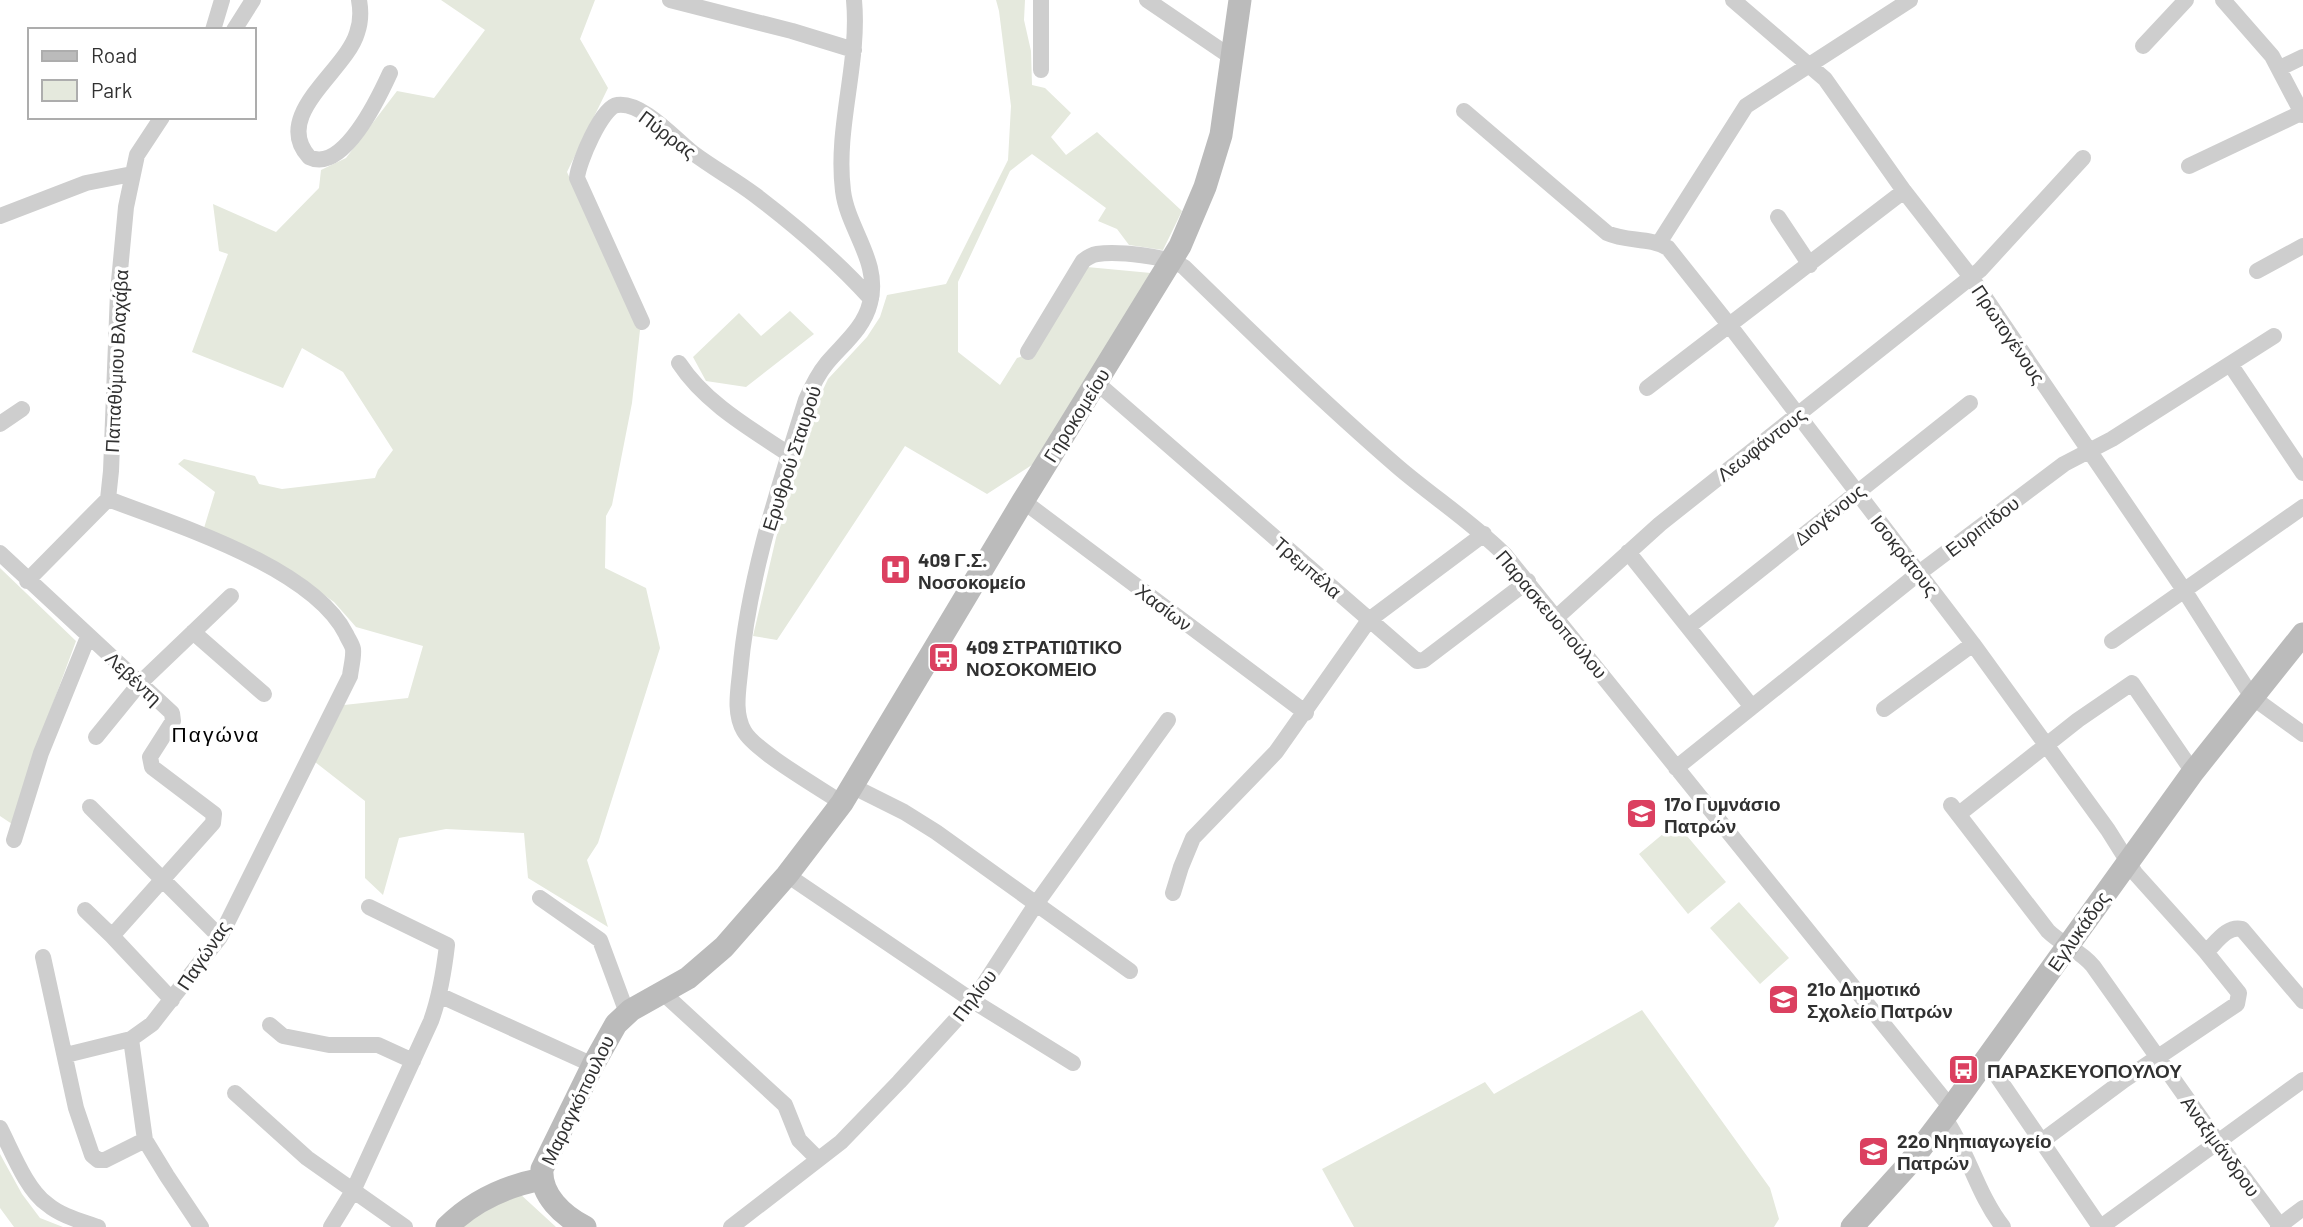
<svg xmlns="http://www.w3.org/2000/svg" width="2303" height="1227" viewBox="0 0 2303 1227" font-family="Barlow,sans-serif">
<rect width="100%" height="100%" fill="#fff"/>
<path fill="#e5e9dd" d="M 441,0 L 595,0 L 580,39 L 608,88 L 567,172 L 640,330 L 632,403 L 612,505 L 606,516 L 605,568 L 646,588 L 660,648 L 598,843 L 587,860 L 608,927 L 528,878 L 524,833 L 446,829 L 399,838 L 383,895 L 365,878 L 365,801 L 315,762 L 344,705 L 408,698 L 423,646 L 356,627 L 334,602 L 303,580 L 204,528 L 215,492 L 178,464 L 184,459 L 255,476 L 259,484 L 282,489 L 375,478 L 378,470 L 393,450 L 343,372 L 302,348 L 283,388 L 192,352 L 228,254 L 219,251 L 213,204 L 276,232 L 319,188 L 321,170 L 346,158 L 397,91 L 434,98 L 485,30 Z
M 996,0 L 1025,0 L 1024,20 L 1031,51 L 1032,85 L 1045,88 L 1071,113 L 1051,137 L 1066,155 L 1097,132 L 1182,211 L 1163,250 L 1129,245 L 1117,229 L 1098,221 L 1106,208 L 1032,154 L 1010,171 L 958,282 L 958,352 L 1000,385 L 1017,358 L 1036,352 L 1087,267 L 1151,273 L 1035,463 L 987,494 L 905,446 L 777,640 L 753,636 L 776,538 L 813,411 L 828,379 L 867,337 L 880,317 L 887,295 L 946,284 L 1008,160 L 1011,106 L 999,11 Z
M 790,311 L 814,334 L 746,387 L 706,381 L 693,357 L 739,313 L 761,336 Z
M 0,568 L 76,641 L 31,763 L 12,824 L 0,816 Z
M 1676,823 L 1726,882 L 1688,914 L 1639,854 Z
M 1739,902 L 1789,958 L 1760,984 L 1710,928 Z
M 1642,1010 L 1770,1188 L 1779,1219 L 1774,1227 L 1354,1227 L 1322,1169 L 1485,1082 L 1494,1094 Z
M 0,1154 L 22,1194 L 40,1218 L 63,1227 L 14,1227 L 0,1208 Z
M 519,1193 L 556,1227 L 461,1227 L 471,1219 Z"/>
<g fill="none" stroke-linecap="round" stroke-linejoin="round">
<path stroke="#cecece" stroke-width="16" d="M 359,0 C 361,11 361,22 357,33 C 346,71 271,115 309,157 C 343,174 379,97 390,73
M 670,0 L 792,31 L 854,50
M 1147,0 L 1231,57
M 1733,0 L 1825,79 L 1904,191 L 1971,277 L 2184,590 L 2252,697 L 2303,734
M 2223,0 L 2272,56 L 2303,115
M 213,30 L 222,0
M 234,30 L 253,0
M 2143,46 L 2186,0
M 2280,68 L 2303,57
M 1041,70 L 1041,0
M 1464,111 L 1607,233 C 1627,242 1649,237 1668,248 L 1730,326 L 1973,644 L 2108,830 L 2135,873 L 2206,952 C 2216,943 2227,925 2242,929 L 2303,1001
M 2189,166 L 2303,112
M 0,216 L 86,183 L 132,174
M 1778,217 L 1810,265
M 1659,243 L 1746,106 L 1910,0
M 2257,271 L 2303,246
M 642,322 L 577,178 C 578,163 602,107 617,105 C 642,101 675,139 693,153 C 713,168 735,180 755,195 C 797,227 836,260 871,299
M 1028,352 L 1083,261 C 1088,257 1091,255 1097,254 C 1117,251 1168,256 1184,267 C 1254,335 1324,403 1398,467 C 1433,497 1472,522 1505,555 L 1951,1108
M 679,363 C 705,403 751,429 790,455
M 2230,364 L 2303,473
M 1097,383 L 1417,661 L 1424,660 L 1528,581
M 1647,388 L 1904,191
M 0,424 L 22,409
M 108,499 C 176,525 312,567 346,634 C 348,639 352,644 353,649 C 354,657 351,667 350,676 L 220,937 L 152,1024 L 131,1039 L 145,1140 L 167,1176 L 201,1227
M 1023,501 L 1306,713
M 1628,552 L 1752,707
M 0,553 L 172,713 L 173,721 L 150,757 L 152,767 L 214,814 L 213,823 L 112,936
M 27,581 L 108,499 L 111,471 L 118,292 L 126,207 L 137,155 L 162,117
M 1557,617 L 1660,524 L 1980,270 L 2083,158
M 1688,627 L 1970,403
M 193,632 L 264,694
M 2112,641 L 2303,507
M 1884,709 L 1973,644
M 96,737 L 140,683 L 231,596
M 1676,768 L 1919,573 L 2064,464 L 2112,439 L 2274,336
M 852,786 L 904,812 L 936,832 L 1130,971
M 842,803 C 820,788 755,751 744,731 C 734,714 738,692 740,673 C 748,579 778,489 806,400 C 812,386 818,374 827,363 C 843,344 864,328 870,303 C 881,262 848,230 843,191 C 835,127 860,64 854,0
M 1951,805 L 2048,931 C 2062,945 2080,950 2093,966 L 2217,1141 L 2281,1227
M 90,807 L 220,937
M 1959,814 L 2078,720 L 2132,683 L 2193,772
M 14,840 L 41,753 L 88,637
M 787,875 L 973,1001 L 1073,1063
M 1173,893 L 1181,867 L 1193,838 L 1276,752 L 1369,620 L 1484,534
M 540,898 L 600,940 L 627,1013
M 85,910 L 112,936 L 172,1000
M 43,957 L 76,1108 L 92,1155 L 98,1160 L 105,1160 L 145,1140
M 662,992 L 785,1105 L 799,1140 L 818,1159
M 439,995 L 593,1065
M 270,1025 L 283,1036 L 329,1045 L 378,1045 L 413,1061
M 66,1055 L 131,1039
M 1986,1060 L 2100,1227
M 235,1093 L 307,1158 L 405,1227
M 1944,1117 C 1968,1151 1977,1194 2003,1227
M 0,1128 C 12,1151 26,1189 47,1204 C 61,1216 81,1221 98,1227
M 2042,1141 L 2124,1080 L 2237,1004 L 2239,993 L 2206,952
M 331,1227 L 353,1191 L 431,1021 C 440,996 444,971 447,945 L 369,907
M 731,1227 L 841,1142 L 899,1082 L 973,1001 L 1036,904 L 1168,720
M 2101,1227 L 2303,1080
M 2278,1227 L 2303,1208"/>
<path stroke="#bbb" stroke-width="23" d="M 447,1227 C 473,1201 506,1186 542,1179
M 585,1227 C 563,1216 540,1195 542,1169 L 593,1065 L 616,1024 L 631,1010 L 688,978 L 724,947 L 787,875 L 842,803 L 1023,501 L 1180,246 L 1205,187 L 1221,135 L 1240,0
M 1852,1227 L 1908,1165 L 1949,1111 L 2193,772 L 2303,634"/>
</g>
<defs>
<symbol id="hospital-square" viewBox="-11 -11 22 22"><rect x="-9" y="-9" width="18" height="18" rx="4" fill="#db4060" stroke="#fff"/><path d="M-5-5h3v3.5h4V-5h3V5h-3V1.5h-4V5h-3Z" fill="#fff"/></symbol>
<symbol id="bus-square" viewBox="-11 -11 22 22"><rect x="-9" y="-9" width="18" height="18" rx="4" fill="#db4060" stroke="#fff"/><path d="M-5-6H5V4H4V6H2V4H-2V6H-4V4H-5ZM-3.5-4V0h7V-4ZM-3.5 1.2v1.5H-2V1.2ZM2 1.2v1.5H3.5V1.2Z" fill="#fff"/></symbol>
<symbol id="school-square" viewBox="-11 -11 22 22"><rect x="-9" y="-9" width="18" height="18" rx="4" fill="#db4060" stroke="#fff"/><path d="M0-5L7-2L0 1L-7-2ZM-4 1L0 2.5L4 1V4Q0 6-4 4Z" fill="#fff"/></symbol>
</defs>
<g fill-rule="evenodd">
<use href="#hospital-square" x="878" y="552" width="35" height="35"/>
<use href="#bus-square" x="926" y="640" width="35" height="35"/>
<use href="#school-square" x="1624" y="796" width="35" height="35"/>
<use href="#school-square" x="1766" y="982" width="35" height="35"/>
<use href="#bus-square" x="1946" y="1052" width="35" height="35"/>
<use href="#school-square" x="1856" y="1134" width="35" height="35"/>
</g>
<g text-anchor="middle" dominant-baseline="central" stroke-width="7" stroke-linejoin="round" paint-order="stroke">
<g font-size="19" fill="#313131" stroke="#fff">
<text transform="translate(668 134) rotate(37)">Πύρρας</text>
<text transform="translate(2009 334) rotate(56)">Πρωτογένους</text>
<text transform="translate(116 361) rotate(-87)">Παπαθύμιου Βλαχάβα</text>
<text transform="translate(1076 415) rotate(-58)">Γηροκομείου</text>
<text transform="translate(1761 444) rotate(-38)">Λεωφάντους</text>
<text transform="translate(791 458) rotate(-72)">Ερυθρού Σταυρού</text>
<text transform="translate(1829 514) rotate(-39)">Διογένους</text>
<text transform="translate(1982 526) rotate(-37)">Ευριπίδου</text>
<text transform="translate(1905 555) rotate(52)">Ισοκράτους</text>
<text transform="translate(1308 567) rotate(41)">Τρεμπέλα</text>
<text transform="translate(1164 607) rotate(37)">Χασίων</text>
<text transform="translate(1552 614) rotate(50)">Παρασκευοπούλου</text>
<text transform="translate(134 678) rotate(43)">Λεβέντη</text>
<text transform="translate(2078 931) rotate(-55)">Εγλυκάδος</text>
<text transform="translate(203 955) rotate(-56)">Παγώνας</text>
<text transform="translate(974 995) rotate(-53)">Πηλίου</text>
<text transform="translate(577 1100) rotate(-64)">Μαραγκόπουλου</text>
<text transform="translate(2221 1146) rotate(54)">Αναξιμάνδρου</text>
</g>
<g font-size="19" font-weight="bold" fill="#313131" stroke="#fff" text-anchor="start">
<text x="918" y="559">409 Γ.Σ.<tspan x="918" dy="22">Νοσοκομείο</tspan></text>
<text x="966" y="646">409 ΣΤΡΑΤΙΩΤΙΚΟ<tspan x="966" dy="22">ΝΟΣΟΚΟΜΕΙΟ</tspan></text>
<text x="1664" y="803">17ο Γυμνάσιο<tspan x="1664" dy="22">Πατρών</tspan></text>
<text x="1807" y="988">21ο Δημοτικό<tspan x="1807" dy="22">Σχολείο Πατρών</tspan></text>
<text x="1987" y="1070">ΠΑΡΑΣΚΕΥΟΠΟΥΛΟΥ</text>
<text x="1897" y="1140">22ο Νηπιαγωγείο<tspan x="1897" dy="22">Πατρών</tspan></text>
</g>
<g font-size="21" letter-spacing="2" fill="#000" stroke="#fff">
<text x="216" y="733">Παγώνα</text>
</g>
</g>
<rect x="28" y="28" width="228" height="91" fill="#ffffff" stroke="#adadad" stroke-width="2"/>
<rect x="42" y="51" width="35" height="10" fill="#bbbbbb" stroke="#adadad" stroke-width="2"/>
<text x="91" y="63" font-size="21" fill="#313131">Road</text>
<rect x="42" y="80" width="35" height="21" fill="#e5e9dd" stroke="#adadad" stroke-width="2"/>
<text x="91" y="98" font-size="21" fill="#313131">Park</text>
</svg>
